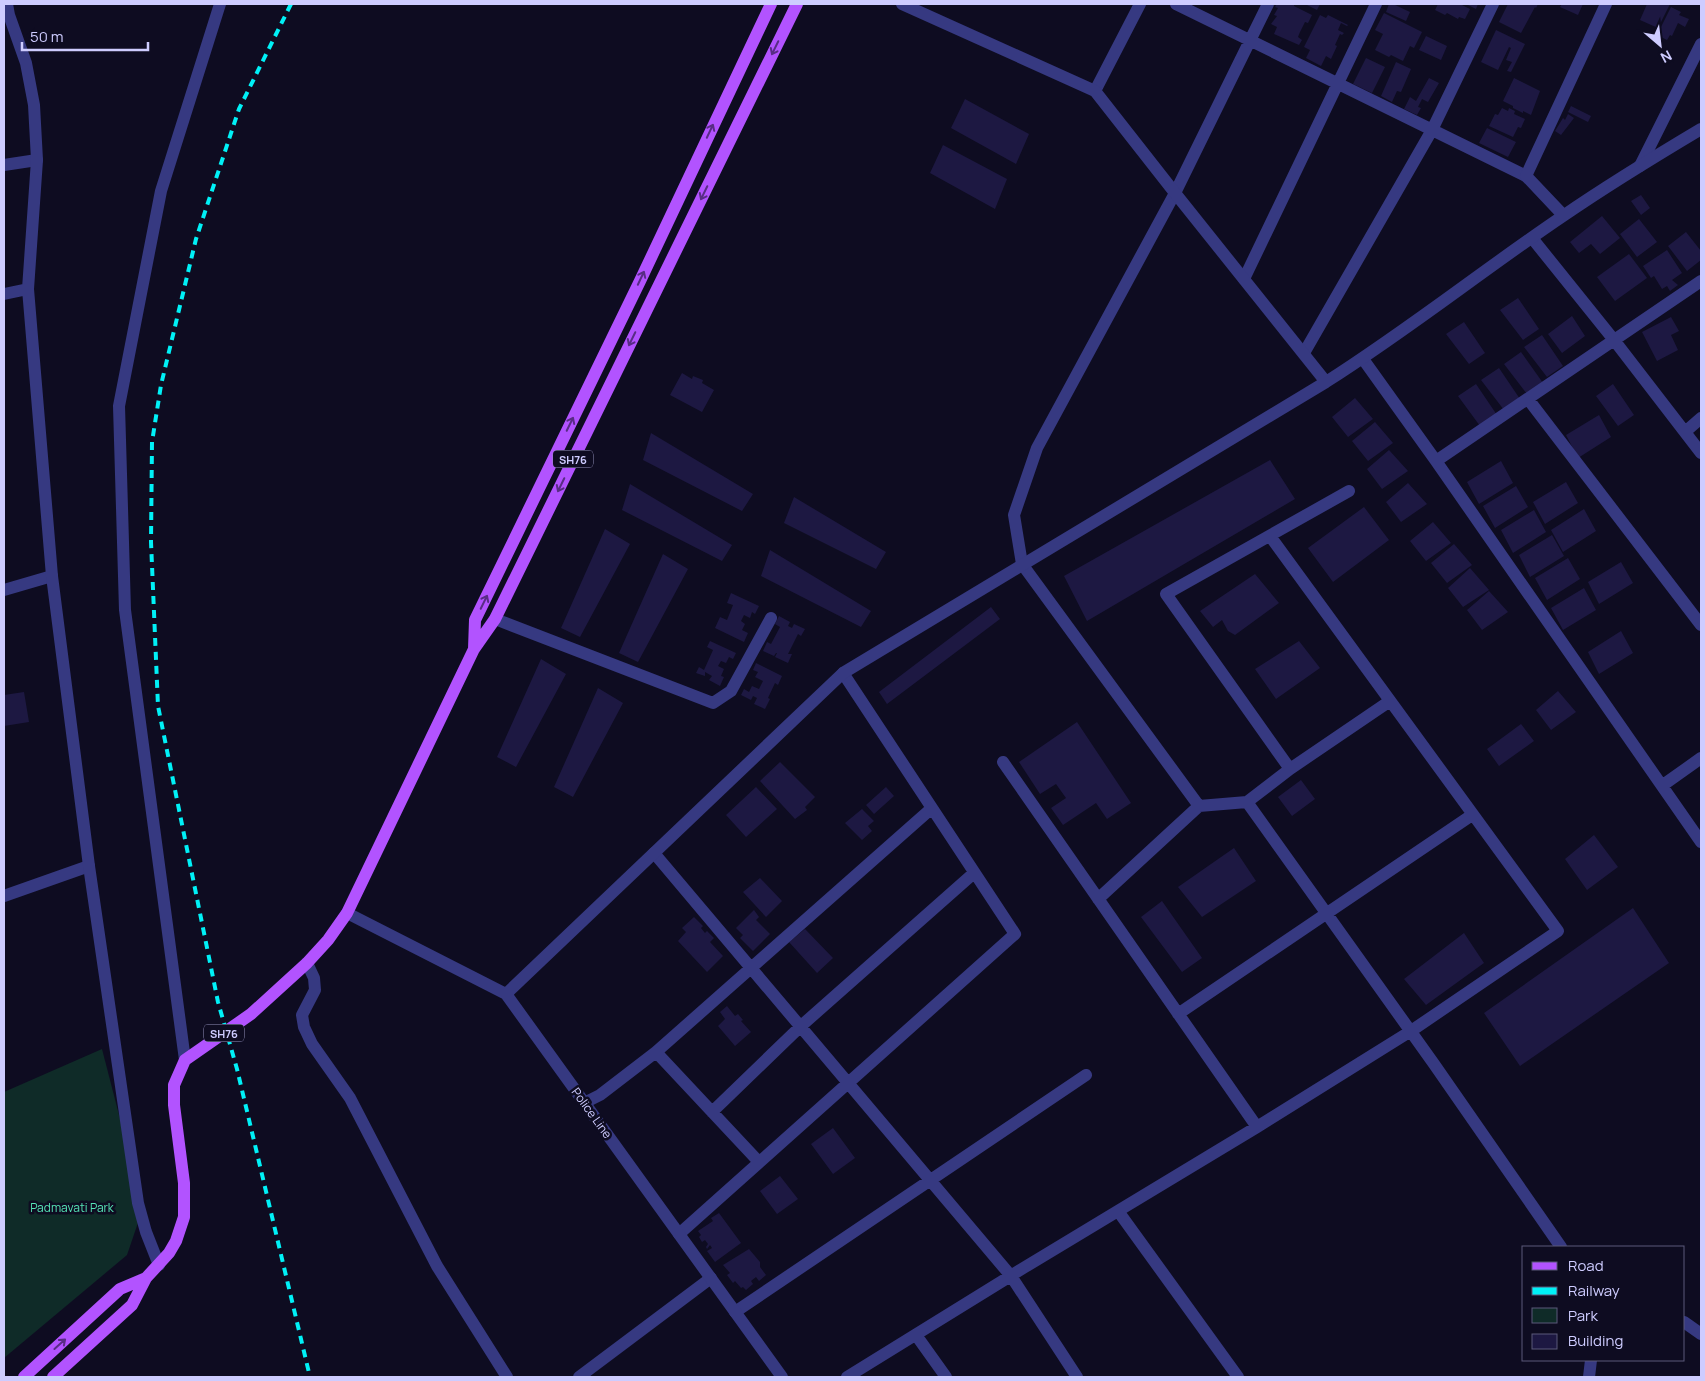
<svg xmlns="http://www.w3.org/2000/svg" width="1705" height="1381" viewBox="0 0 1705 1381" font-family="Manrope,sans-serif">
<rect width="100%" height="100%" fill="#0e0c21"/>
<path fill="#0f2b28" d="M 102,1049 L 143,1208 L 127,1255 L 4,1358 L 4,1092 Z"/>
<path fill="#1d1842" d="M 1277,4 L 1294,4 L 1294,6 L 1312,15 L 1308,23 L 1305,22 L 1300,32 L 1298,37 L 1302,40 L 1299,45 L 1274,34 L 1277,27 L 1271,24 L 1277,16 L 1274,15 L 1278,8 L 1275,7 Z
M 1305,4 L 1320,4 L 1317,10 Z
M 1389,4 L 1393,4 L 1410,12 L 1406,21 L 1386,12 Z
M 1438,4 L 1460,4 L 1470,9 L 1465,19 L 1459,17 L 1458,19 L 1447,13 L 1445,15 L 1435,10 Z
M 1466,4 L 1478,4 L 1476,9 Z
M 1508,4 L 1538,4 L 1536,8 L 1535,7 L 1521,33 L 1499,22 Z
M 1562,4 L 1583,4 L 1578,15 L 1560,7 Z
M 1647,4 L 1670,4 L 1658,28 L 1640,20 Z
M 1671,7 L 1681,12 L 1679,15 L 1689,19 L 1685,27 L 1678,23 L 1672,36 L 1670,35 L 1667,40 L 1657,35 Z
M 1384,13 L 1422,32 L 1414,48 L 1410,46 L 1403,61 L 1391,55 L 1389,57 L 1375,50 L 1383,34 L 1375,30 Z
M 1320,15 L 1326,18 L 1328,15 L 1348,25 L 1347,26 L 1341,23 L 1338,30 L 1344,33 L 1342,35 L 1340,34 L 1335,45 L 1337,46 L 1331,59 L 1326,56 L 1321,66 L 1306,58 L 1310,50 L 1304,47 Z
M 1496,30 L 1525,44 L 1511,72 L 1507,71 L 1512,62 L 1506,60 L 1511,48 L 1509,47 L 1498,70 L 1481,62 Z
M 1426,36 L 1447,46 L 1441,60 L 1419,50 Z
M 1366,58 L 1385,67 L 1372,93 L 1353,84 Z
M 1396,62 L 1411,69 L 1401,92 L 1397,91 L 1392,102 L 1381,96 Z
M 1429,78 L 1439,83 L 1428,102 L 1422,99 L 1418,107 L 1421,108 L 1417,115 L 1404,109 L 1410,97 L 1416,101 Z
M 1514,78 L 1540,91 L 1531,115 L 1523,111 L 1523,113 L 1513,108 L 1513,106 L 1503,101 Z
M 965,99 L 1029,134 L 1016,164 L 951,128 Z
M 1571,106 L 1591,116 L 1588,122 L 1568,112 Z
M 1502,108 L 1508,111 L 1509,108 L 1515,111 L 1514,114 L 1525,119 L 1521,128 L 1518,127 L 1513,137 L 1489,126 L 1495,114 L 1498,115 Z
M 1568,114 L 1574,118 L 1561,135 L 1555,131 L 1563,118 L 1565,120 Z
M 1487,128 L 1516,142 L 1508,157 L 1479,143 Z
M 943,145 L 1007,179 L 995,209 L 930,173 Z
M 1641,195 L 1650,208 L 1641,215 L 1631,201 Z
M 1602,216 L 1620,238 L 1600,254 L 1591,244 L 1579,253 L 1570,242 Z
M 1639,219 L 1657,242 L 1637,257 L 1620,234 Z
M 1686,232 L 1701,251 L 1701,260 L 1687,271 L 1668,246 Z
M 1667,250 L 1682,273 L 1672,280 L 1678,285 L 1670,291 L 1667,286 L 1662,289 L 1654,276 L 1651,278 L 1643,266 Z
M 1629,254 L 1647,278 L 1615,301 L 1597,277 Z
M 1518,298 L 1539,329 L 1523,340 L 1500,310 Z
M 1572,316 L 1585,336 L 1562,353 L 1548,334 Z
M 1671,317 L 1679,331 L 1671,335 L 1678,350 L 1657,361 L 1642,332 Z
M 1464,322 L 1485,353 L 1469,364 L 1446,334 Z
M 1542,335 L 1563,366 L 1547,377 L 1524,347 Z
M 1521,352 L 1543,383 L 1527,394 L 1504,364 Z
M 1499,368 L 1520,399 L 1504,410 L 1481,380 Z
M 682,373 L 692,379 L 693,376 L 703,380 L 702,383 L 714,390 L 702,412 L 670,395 Z
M 1476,384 L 1497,415 L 1480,426 L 1458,396 Z
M 1613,384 L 1634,415 L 1618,426 L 1596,396 Z
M 1355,398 L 1373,419 L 1348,437 L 1332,417 Z
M 1599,415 L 1611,437 L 1578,458 L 1566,435 Z
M 1375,422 L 1393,443 L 1368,461 L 1352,441 Z
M 651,433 L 753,494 L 742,511 L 643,460 Z
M 1389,450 L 1408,471 L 1382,489 L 1367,469 Z
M 1270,460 L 1295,499 L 1087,621 L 1064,576 Z
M 1501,461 L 1513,483 L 1479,504 L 1467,482 Z
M 1566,482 L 1578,503 L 1545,524 L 1533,502 Z
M 1408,483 L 1427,504 L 1401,522 L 1386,502 Z
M 630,484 L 732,545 L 722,561 L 622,510 Z
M 1516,486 L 1528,507 L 1495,528 L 1483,506 Z
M 794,497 L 886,552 L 876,569 L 784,523 Z
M 1364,507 L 1389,540 L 1333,582 L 1308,548 Z
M 1584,509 L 1596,531 L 1563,552 L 1551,530 Z
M 1534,510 L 1546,532 L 1513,553 L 1501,530 Z
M 1433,522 L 1451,543 L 1426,561 L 1410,541 Z
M 605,529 L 630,544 L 580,637 L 561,628 Z
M 1552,535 L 1564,556 L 1530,577 L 1519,555 Z
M 1454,544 L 1472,565 L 1447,583 L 1431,563 Z
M 770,550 L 871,611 L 861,627 L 761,576 Z
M 663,554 L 688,569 L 638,662 L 619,653 Z
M 1568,558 L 1580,579 L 1547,600 L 1535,578 Z
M 1621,562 L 1633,583 L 1599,604 L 1588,582 Z
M 1470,568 L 1489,590 L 1463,607 L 1448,588 Z
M 1255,574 L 1279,603 L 1235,635 L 1228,631 L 1222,620 L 1213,627 L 1200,611 Z
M 1584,588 L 1596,610 L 1563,630 L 1551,608 Z
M 1489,591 L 1508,612 L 1482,630 L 1467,610 Z
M 731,593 L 759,606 L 755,614 L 752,612 L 750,618 L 744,615 L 741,621 L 745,624 L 742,630 L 748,633 L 744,642 L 715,628 L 720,617 L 727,620 L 733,605 L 727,603 Z
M 991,607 L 1000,619 L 887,704 L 879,692 Z
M 779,616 L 790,622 L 788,626 L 792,628 L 794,624 L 805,629 L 801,636 L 798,634 L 788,654 L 792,654 L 788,663 L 775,657 L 777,653 L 776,653 L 774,656 L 763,651 L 767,642 L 771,644 L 780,627 L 775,624 Z
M 1621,631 L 1633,653 L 1599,674 L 1588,652 Z
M 710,641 L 736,653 L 733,659 L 729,657 L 726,663 L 721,661 L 718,666 L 724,669 L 721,676 L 724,677 L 720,686 L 709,680 L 712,676 L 705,672 L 705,676 L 696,673 L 699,667 L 704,670 L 713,650 L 707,647 Z
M 1299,641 L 1320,668 L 1276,699 L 1255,669 Z
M 541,659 L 566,674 L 516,767 L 497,757 Z
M 756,663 L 782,676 L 778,685 L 775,683 L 768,698 L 770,699 L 765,709 L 754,704 L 757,698 L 753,696 L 751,700 L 741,695 L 744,689 L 749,692 L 752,686 L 759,689 L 763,681 L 755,677 L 758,672 L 753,670 Z
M 598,688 L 623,703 L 573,797 L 554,787 Z
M 1558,691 L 1576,712 L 1551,730 L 1536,710 Z
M 24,692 L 29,722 L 4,726 L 4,695 Z
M 1077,722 L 1131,803 L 1107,819 L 1096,803 L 1063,825 L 1051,808 L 1066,798 L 1056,784 L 1040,794 L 1019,762 Z
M 1521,724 L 1534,741 L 1499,766 L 1487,749 Z
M 780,762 L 815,797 L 805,807 L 807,810 L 795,819 L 760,781 Z
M 1301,780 L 1315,799 L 1292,816 L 1278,797 Z
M 756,787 L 777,809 L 746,837 L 726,815 Z
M 886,787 L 894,796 L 874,814 L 866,805 Z
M 862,809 L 874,821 L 868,826 L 872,831 L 862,840 L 845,823 Z
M 1594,835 L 1618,867 L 1587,890 L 1565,859 Z
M 1234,848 L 1256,881 L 1202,917 L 1178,887 Z
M 760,878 L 782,901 L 766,917 L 743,892 Z
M 1162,901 L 1202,958 L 1182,972 L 1141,917 Z
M 1633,908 L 1669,963 L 1520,1066 L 1484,1013 Z
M 754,910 L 759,917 L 756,920 L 770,934 L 753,951 L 740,938 L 743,935 L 736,928 Z
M 694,917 L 703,926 L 701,928 L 705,933 L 707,931 L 714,938 L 710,942 L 723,956 L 707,972 L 678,941 L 686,932 L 682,928 Z
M 805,929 L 833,958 L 817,973 L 789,942 Z
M 1464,933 L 1484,963 L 1426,1005 L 1404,979 Z
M 727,1006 L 735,1016 L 738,1014 L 743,1020 L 741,1021 L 751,1032 L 735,1046 L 718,1026 L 725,1019 L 720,1012 Z
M 833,1128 L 855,1158 L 833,1174 L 811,1144 Z
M 780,1176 L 798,1199 L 777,1214 L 760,1191 Z
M 719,1213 L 741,1243 L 715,1262 L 707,1251 L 712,1248 L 710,1245 L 707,1249 L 706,1247 L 708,1244 L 705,1240 L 702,1242 L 699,1237 L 701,1235 L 698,1231 L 713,1221 L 711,1218 Z
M 749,1249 L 760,1262 L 760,1267 L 766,1275 L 759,1281 L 756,1277 L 751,1281 L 753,1284 L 746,1290 L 743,1287 L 741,1288 L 735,1281 L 733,1283 L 727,1275 L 730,1273 L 723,1265 Z"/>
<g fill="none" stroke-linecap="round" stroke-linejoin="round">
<path stroke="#363981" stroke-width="12" d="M 1176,4 L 1526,176
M 1268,4 L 1175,193 L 1037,448 L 1014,515 L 1022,564 L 1199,806 L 1247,802 L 1434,1064 L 1561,1247
M 1095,91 L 1140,4
M 4,165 L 37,160
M 1640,166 L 1701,44
M 1532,238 L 1614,340 L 1701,453
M 1244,279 L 1376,4
M 1304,353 L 1432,130 L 1493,4
M 1363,359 L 1436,461 L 1701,842
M 1528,399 L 1701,625
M 1685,432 L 1701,418
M 1436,461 L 1701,281
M 4,590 L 52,576
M 495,619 L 713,703 L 731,691 L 771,618
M 1003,762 L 1257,1127
M 1290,769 L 1166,594 L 1349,491
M 1663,785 L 1701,758
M 1247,802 L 1290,769 L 1390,701
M 654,853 L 1011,1276 L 1077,1377
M 4,896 L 89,866
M 1098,899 L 1199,806
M 307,963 L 314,978 L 315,990 L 302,1015 L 304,1027 L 312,1044 L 350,1098 L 437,1266 L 507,1377
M 1178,1014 L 1472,815
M 185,1060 L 125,610 L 119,406 L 161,191 L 220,4
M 584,1103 L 600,1095 L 656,1052
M 712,1112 L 801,1026 L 974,873
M 759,1162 L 656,1052 L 932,808
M 1118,1211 L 1238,1377
M 679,1234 L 1015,934 L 843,673
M 735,1312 L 1086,1075
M 1684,1322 L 1701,1334
M 916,1335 L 946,1377
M 579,1377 L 711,1278
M 847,1377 L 1025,1267 L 1257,1127 L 1411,1031 L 1558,931 L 1270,536
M 1589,1377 L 1591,1360"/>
<path stroke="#363981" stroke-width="12" d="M 902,4 L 1095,91 L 1175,193 L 1326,382
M 1563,215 L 1526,176 L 1606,4
M 28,289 L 52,576 L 89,866 L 138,1203 L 146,1232 L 159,1265
M 4,294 L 28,289 L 37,160 L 34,105 L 26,63 L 9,15 L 7,4
M 347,913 L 506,994 L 782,1377
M 506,994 L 843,673 L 1326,382 C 1408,330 1483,270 1563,216 C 1608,185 1654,157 1701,129"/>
<path stroke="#b253ff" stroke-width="12" d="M 474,649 L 475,620 L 640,281 L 771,4
M 24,1377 L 120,1289 L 146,1278
M 53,1377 L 132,1305 L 146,1278 L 169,1253 L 176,1241 L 184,1217 L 184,1183 L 174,1105 L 174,1085 L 185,1060 L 251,1014 L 307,963 L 328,940 L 347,913 L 474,649 L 495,619 L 797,4"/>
<path stroke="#00f1f7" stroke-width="4" stroke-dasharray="8 6" stroke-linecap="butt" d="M 291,4 L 239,109 L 196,239 L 161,385 L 152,442 L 151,542 L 158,706 L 218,1002 L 237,1069 L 310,1377"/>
</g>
<defs><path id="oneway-shaft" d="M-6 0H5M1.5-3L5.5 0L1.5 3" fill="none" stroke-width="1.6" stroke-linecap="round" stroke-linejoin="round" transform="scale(1.25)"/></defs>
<g stroke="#582c85">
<use href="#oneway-shaft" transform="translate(775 48) rotate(116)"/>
<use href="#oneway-shaft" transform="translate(710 131) rotate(-65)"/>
<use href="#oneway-shaft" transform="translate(704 193) rotate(116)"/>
<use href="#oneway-shaft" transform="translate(641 278) rotate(-65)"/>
<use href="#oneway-shaft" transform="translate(632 339) rotate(116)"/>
<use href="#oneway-shaft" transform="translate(570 424) rotate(-64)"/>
<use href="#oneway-shaft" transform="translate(561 485) rotate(116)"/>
<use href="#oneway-shaft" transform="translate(484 602) rotate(-64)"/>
<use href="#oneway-shaft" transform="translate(60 1344) rotate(-42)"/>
</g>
<g text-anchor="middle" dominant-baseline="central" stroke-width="5" stroke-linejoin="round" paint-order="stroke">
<g fill="#0e0c21" stroke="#9492bc" stroke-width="1">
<rect x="553" y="450.5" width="40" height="17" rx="4"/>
<rect x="204" y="1024.5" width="40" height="17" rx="4"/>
</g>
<g font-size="11" font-weight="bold" fill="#ceccff">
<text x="573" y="459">SH76</text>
<text x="224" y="1033">SH76</text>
</g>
<g font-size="12" fill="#ceccff" stroke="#0e0c21">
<text transform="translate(592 1113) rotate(54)">Police Line</text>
</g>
<g font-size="12" fill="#55e2b4" stroke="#0e0c21">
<text x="72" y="1207">Padmavati Park</text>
</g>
</g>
<rect width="1705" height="1381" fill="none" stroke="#ceccff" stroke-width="10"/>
<rect x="1522" y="1246" width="162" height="115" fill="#0e0c21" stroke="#5b597a"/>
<rect x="1532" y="1262" width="25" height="8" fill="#b253ff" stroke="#5b597a"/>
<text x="1568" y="1271" font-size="15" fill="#ceccff">Road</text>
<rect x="1532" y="1287" width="25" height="8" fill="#00f1f7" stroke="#5b597a"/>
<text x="1568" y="1296" font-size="15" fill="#ceccff">Railway</text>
<rect x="1532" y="1308" width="25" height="15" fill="#0f2b28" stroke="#5b597a"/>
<text x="1568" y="1321" font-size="15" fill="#ceccff">Park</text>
<rect x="1532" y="1334" width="25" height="15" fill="#1d1842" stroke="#5b597a"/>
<text x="1568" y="1346" font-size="15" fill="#ceccff">Building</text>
<g transform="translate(1660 45) rotate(152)" stroke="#0e0c21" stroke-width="4" paint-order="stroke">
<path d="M0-4L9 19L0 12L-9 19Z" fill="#ceccff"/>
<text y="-8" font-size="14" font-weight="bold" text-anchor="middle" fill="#ceccff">N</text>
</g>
<path d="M22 42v8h126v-8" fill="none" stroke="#ceccff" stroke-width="2.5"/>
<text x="30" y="42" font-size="15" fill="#ceccff" stroke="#0e0c21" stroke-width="4" paint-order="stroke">50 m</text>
</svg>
